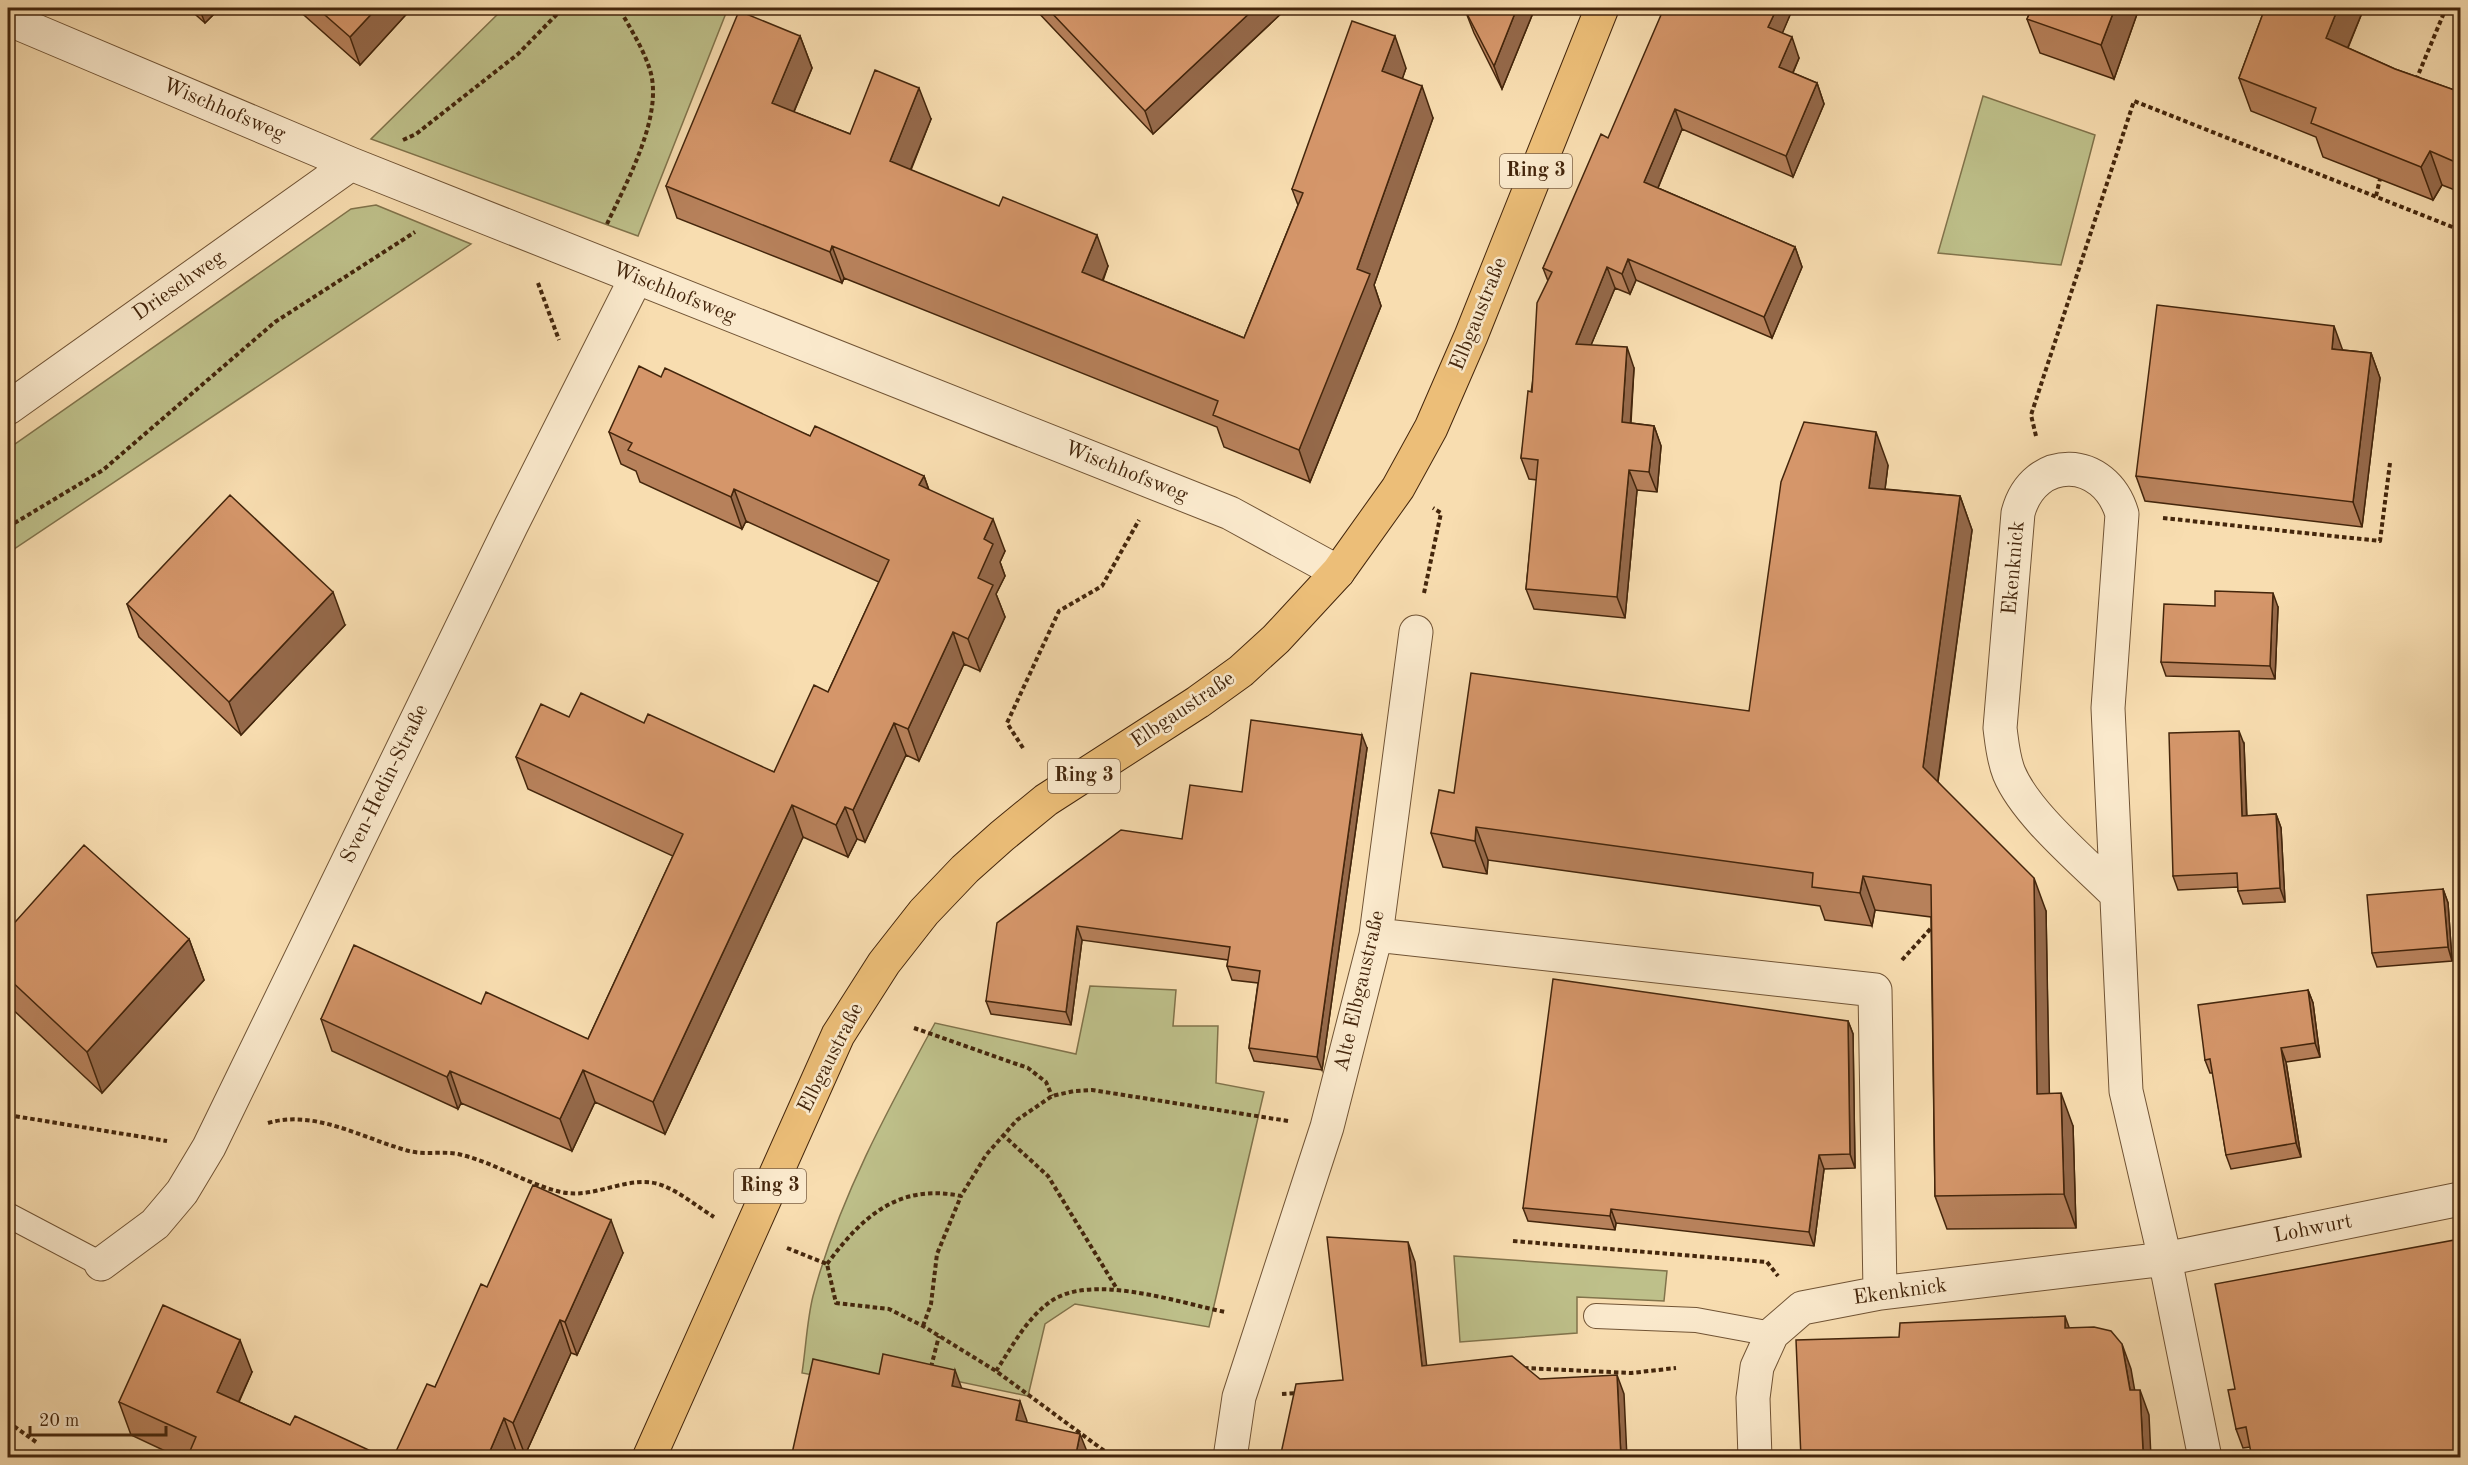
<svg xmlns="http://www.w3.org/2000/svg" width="2468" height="1465" viewBox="0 0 2468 1465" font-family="'Old Standard TT',serif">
<rect width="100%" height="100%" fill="#f8ddb0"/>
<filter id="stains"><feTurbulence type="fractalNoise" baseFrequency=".00333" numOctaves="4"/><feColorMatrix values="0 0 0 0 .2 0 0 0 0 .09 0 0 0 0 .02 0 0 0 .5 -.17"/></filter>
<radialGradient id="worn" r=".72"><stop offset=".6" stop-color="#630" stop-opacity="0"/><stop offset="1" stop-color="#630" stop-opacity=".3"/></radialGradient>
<path fill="#bec08a" stroke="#81734b" stroke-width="1.5" d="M 504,8 L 728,8 L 638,236 L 371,139 Z
M 1983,96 L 2095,135 L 2061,265 L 1938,253 Z
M 376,205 L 471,244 L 8,553 L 8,449 L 351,209 Z
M 1090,986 L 1176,990 L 1173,1026 L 1218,1026 L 1216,1083 L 1264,1092 L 1209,1327 L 1075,1304 L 1045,1324 L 1028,1396 L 889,1367 L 882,1388 L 802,1373 C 806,1347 807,1320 813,1296 C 839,1199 887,1111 935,1023 L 1076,1054 Z
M 1454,1256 L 1667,1271 L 1664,1301 L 1577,1297 L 1577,1333 L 1460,1342 Z"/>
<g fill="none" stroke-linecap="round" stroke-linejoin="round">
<defs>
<path id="lane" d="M 8,1215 L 101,1264
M 1596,1316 L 1696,1320 L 1772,1334"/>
<path id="street" d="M 8,19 L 351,164 L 1230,513 L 1338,572
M 8,408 L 351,164
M 2116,894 C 2083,861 2026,814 2009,773 C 2003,758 2002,743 2000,728 L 2018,513 C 2034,453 2105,456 2122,514 L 2108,708 L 2126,1091 L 2165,1259 L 2205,1458
M 1376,935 L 1875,990 L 1880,1293
M 101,1264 L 155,1224 L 182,1192 L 209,1147 L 511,526 L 636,278
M 1230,1458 L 1239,1397 L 1327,1127 L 1376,935 L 1416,632
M 1755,1458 L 1753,1398 L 1757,1367 L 1772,1334 L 1802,1308 L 1880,1293 L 2165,1259 L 2460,1199"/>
<path id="primary" d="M 649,1458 L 838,1035 L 884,963 L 924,912 L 965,869 L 1002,836 L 1046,800 L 1198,702 L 1241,671 L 1276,639 L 1338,572 L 1398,488 L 1431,428 L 1471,336 L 1602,8"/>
</defs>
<use href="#lane" stroke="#715435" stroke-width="26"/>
<use href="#street" stroke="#715435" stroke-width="35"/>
<use href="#primary" stroke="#44260c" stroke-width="35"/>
<path stroke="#44260c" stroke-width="4" stroke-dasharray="4.5 3" stroke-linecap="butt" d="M 2416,80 L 2446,8
M 403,140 L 416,134 L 518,54 L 563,8
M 2376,196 L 2380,179
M 607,224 C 626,183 664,116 650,70 C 643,48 630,28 619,8
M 538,283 L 559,340
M 2036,436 L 2031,415 L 2134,101 L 2460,230
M 2163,518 L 2380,541 L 2390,463
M 8,527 L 103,470 L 275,322 L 415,232
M 1424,593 L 1441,513 L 1433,508
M 1023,748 L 1007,723 L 1059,611 L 1102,586 L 1139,520
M 1902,960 L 1933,926
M 914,1028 L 1028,1068 L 1046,1082 L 1052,1096
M 8,1115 L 167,1141
M 268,1123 C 315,1109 364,1139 409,1151 C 425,1155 442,1151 458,1154 C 494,1162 526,1184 561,1192 C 596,1200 631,1172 664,1186 C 681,1193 698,1207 714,1217
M 1002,1134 L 1048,1176 L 1117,1289
M 1513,1241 L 1767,1262 L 1778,1276
M 787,1248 L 827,1264 L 836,1303 L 889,1309 L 923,1326 L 996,1371 L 1114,1458
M 827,1264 C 862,1217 898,1183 961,1196 L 986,1155 L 1017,1120 L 1052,1096 L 1074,1091 L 1092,1090 L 1288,1121
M 923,1326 L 931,1304 L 937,1254 L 961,1196
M 931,1367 L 939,1336
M 1524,1368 L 1631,1373 L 1676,1368
M 996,1371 C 1012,1347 1026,1319 1050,1302 C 1090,1272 1180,1303 1225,1312
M 1282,1394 L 1298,1393
M 8,1422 L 36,1442"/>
<use href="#lane" stroke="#fae9cc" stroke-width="24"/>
<use href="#street" stroke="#fae9cc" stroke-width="33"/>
<use href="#primary" stroke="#ecbe78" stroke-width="33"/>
</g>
<path fill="#b7815b" stroke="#44260c" stroke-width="1.5" d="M 188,8 L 220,8 L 205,23 Z
M 296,8 L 412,8 L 360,65 Z
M 1034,8 L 1287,8 L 1153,134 Z
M 1535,8 L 1502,89 L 1474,33 L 1465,10 Z
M 1793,8 L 1782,33 L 1799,58 L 1793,73 L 1817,83 L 1824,104 L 1793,177 L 1682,129 L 1658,188 L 1795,247 L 1802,267 L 1772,338 L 1636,280 L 1630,294 L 1615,288 L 1591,345 L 1634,368 L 1631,423 L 1654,426 L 1661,446 L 1657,492 L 1637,490 L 1625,618 L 1534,609 L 1526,589 L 1537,480 L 1529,479 L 1521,458 L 1548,281 L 1543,268 L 1608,138 Z
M 2032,8 L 2135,8 L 2137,14 L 2114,79 L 2040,53 L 2027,19 Z
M 2262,8 L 2364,8 L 2348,48 L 2395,69 L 2460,92 L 2460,192 L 2442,185 L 2433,200 L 2323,157 L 2316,137 L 2251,111 L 2239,78 L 2264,11 Z
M 800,36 L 812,68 L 794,112 L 850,134 L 931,119 L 911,170 L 1108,266 L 1103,281 L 1244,338 L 1298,205 L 1292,189 L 1406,68 L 1402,79 L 1433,118 L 1374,285 L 1381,306 L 1310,482 L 1224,447 L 1217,427 L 844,278 L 842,283 L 677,218 L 666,186 Z
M 2343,350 L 2371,353 L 2380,378 L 2362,527 L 2145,501 L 2136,476 Z
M 661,377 L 810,436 L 924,476 L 929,490 L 1005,551 L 1000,562 L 1005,576 L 996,594 L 1005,617 L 980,671 L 964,664 L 919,761 L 906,755 L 865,842 L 857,839 L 848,857 L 803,837 L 665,1134 L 595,1102 L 572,1151 L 461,1103 L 458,1109 L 332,1051 L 321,1019 L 481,1004 L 588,1039 L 673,856 L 528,789 L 516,757 L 569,717 L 644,723 L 774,772 L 828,692 L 879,582 L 746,521 L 742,529 L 640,482 L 636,471 L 621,464 L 609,432 Z
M 1888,465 L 1885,489 L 1960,496 L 1972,530 L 1938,782 L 2046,911 L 2049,1093 L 2073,1126 L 2076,1228 L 1947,1229 L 1935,1196 L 1931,917 L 1875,910 L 1872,926 L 1825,920 L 1820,906 L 1488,860 L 1487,874 L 1443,867 L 1431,833 L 1454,793 L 1749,711 Z
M 127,604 L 345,625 L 241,735 L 139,637 Z
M 2215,606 L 2278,607 L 2275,679 L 2166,676 L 2161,662 Z
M 2244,744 L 2247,816 L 2276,814 L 2281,828 L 2285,902 L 2243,904 L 2238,891 L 2238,887 L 2178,890 L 2173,876 Z
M 1367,748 L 1322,1070 L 1254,1061 L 1249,1048 L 1258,983 L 1232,980 L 1227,966 L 1228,960 L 1082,940 L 1071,1025 L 991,1014 L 986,1001 L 1182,839 L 1242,792 Z
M 2443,889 L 2448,903 L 2452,961 L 2377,967 L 2372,953 Z
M 8,930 L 189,939 L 204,980 L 102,1093 L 8,1005 Z
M 2308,990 L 2313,1003 L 2320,1057 L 2286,1062 L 2301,1157 L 2231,1169 L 2226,1155 L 2213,1073 L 2210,1073 L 2205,1060 Z
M 1848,1021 L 1853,1034 L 1855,1168 L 1824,1169 L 1814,1246 L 1616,1223 L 1615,1230 L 1528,1221 L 1523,1208 Z
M 2460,1239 L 2250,1447 L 2243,1448 L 2236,1429 L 2235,1389 Z
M 623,1253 L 577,1355 L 571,1353 L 525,1455 L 516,1451 L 513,1458 L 393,1458 L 435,1387 L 487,1287 Z
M 252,1372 L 239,1402 L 290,1425 L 386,1458 L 180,1458 L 131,1435 L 119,1402 Z"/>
<path fill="#95694a" stroke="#44260c" stroke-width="1.5" d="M 199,8 L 220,8 L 205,23 Z
M 377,8 L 412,8 L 360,65 L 350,37 Z
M 1255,8 L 1287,8 L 1153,134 L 1145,111 Z
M 1517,8 L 1535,8 L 1502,89 L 1494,66 Z
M 1777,8 L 1793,8 L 1776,48 L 1768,27 Z
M 2115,8 L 2135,8 L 2137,14 L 2114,79 L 2101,45 Z
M 2338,8 L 2364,8 L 2338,71 L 2326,38 Z
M 800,36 L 812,68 L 784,135 L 772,103 Z
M 1395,36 L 1406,68 L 1394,103 L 1382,71 Z
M 1792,37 L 1799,58 L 1786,88 L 1779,67 Z
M 1817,83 L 1824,104 L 1793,177 L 1786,156 Z
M 1422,86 L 1433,118 L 1374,285 L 1381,306 L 1310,482 L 1299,450 L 1357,269 Z
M 919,88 L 931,119 L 901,193 L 890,161 Z
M 1675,109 L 1682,129 L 1652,202 L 1644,182 Z
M 2430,151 L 2442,185 L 2433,200 L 2421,167 Z
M 1097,235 L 1108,266 L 1093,304 L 1082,272 Z
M 832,246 L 844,278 L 842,283 L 830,252 Z
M 1795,247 L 1802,267 L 1772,338 L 1764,317 Z
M 1628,259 L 1636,280 L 1630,294 L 1622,274 Z
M 1607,267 L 1615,288 L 1583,364 L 1576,344 Z
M 2334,326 L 2343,351 L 2332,349 Z
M 1627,347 L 1634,368 L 1629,443 L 1622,422 Z
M 2371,353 L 2380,378 L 2362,527 L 2353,502 Z
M 1654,426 L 1661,446 L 1657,492 L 1649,472 Z
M 1876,432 L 1888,465 L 1881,521 L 1869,488 Z
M 1629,470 L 1637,490 L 1625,618 L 1617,597 Z
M 924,476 L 935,508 L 919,485 Z
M 734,489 L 746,521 L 742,529 L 731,497 Z
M 1960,496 L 1972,530 L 1935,801 L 1923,767 Z
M 993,519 L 1005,551 L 1000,562 L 1005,576 L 996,594 L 1005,617 L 980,671 L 968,639 L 984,539 Z
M 333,592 L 345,625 L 241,735 L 229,702 Z
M 2273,593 L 2278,607 L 2275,679 L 2270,666 Z
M 953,632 L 964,664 L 919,761 L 908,729 Z
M 894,723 L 906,755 L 865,842 L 853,810 Z
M 2239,731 L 2244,744 L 2247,830 L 2242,816 Z
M 1362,735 L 1367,748 L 1322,1070 L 1317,1057 Z
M 792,805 L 803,837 L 665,1134 L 653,1102 Z
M 845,807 L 857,839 L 848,857 L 836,825 Z
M 2276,814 L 2281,828 L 2285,902 L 2280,888 Z
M 1476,827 L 1488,860 L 1487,874 L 1475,841 Z
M 1863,876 L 1875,910 L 1872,926 L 1860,893 Z
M 2034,878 L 2046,911 L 2050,1128 L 2037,1094 Z
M 2443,889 L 2448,903 L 2452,961 L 2448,947 Z
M 1077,926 L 1082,940 L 1071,1025 L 1066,1012 Z
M 189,939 L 204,980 L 102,1093 L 87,1052 Z
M 2308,990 L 2313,1003 L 2320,1057 L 2315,1043 Z
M 1848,1021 L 1853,1034 L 1855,1168 L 1850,1154 Z
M 2281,1048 L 2286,1062 L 2301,1157 L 2296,1143 Z
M 583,1070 L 595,1102 L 572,1151 L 560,1119 Z
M 450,1071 L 461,1103 L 458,1109 L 447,1077 Z
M 2061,1093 L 2073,1126 L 2076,1228 L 2064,1194 Z
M 1819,1155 L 1824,1169 L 1814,1246 L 1809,1232 Z
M 1611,1209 L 1616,1223 L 1615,1230 L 1610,1216 Z
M 611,1220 L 623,1253 L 577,1355 L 565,1322 Z
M 1408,1242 L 1415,1262 L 1429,1386 L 1422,1366 Z
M 2065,1316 L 2074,1341 L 2065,1328 Z
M 560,1320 L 571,1353 L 525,1455 L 513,1423 Z
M 240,1340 L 252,1372 L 228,1425 L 217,1392 Z
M 2122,1344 L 2131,1369 L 2139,1415 L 2130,1390 Z
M 955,1370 L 962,1389 L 952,1386 Z
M 1617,1375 L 1624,1394 L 1627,1458 L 1621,1458 Z
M 2140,1390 L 2149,1415 L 2151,1458 L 2143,1450 Z
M 1020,1401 L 1027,1421 L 1023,1440 L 1016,1420 Z
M 504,1418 L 516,1451 L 513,1458 L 487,1458 Z
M 1080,1434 L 1088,1454 L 1087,1458 L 1076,1454 Z"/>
<path fill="#d5966a" stroke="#44260c" stroke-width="1.5" d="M 317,8 L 377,8 L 350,37 Z
M 1047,8 L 1255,8 L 1145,111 Z
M 1471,8 L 1517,8 L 1494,66 L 1465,10 Z
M 1664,8 L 1777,8 L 1768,27 L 1792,37 L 1779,67 L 1817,83 L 1786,156 L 1675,109 L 1644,182 L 1795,247 L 1764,317 L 1628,259 L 1622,274 L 1607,267 L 1576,344 L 1627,347 L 1622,422 L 1654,426 L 1649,472 L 1629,470 L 1617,597 L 1526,589 L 1538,460 L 1521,458 L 1528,391 L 1532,392 L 1537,303 L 1552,272 L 1543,268 L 1601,134 L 1608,138 Z
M 2032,8 L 2115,8 L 2101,45 L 2027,19 Z
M 2265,8 L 2338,8 L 2326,38 L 2395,69 L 2460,92 L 2460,164 L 2430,151 L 2421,167 L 2311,123 L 2316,108 L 2239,78 Z
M 739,11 L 800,36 L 772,103 L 850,134 L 875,70 L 919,88 L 890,161 L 999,206 L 1003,197 L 1097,235 L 1082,272 L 1244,338 L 1303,193 L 1292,189 L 1352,21 L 1395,36 L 1382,71 L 1422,86 L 1357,269 L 1370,274 L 1299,450 L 1213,415 L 1218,401 L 832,246 L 830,252 L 666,186 Z
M 2157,305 L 2334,326 L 2332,349 L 2371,353 L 2353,502 L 2136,476 Z
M 639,366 L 661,377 L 665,368 L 810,436 L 815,426 L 924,476 L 919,485 L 993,519 L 984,539 L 993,544 L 978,578 L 993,585 L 968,639 L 953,632 L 908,729 L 894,723 L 853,810 L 845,807 L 836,825 L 792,805 L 653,1102 L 583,1070 L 560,1119 L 450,1071 L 447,1077 L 321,1019 L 354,945 L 481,1004 L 486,992 L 588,1039 L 683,834 L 516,757 L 541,704 L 569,717 L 581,693 L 644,723 L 648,714 L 774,772 L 814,685 L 828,692 L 889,560 L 734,489 L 731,497 L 628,450 L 632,443 L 609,432 Z
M 1804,422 L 1876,432 L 1869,488 L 1960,496 L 1923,767 L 2034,878 L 2037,1094 L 2061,1093 L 2064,1194 L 1935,1196 L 1931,885 L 1863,876 L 1860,893 L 1812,887 L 1813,873 L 1476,827 L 1475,841 L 1431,833 L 1439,790 L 1454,793 L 1471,673 L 1749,711 L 1781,482 Z
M 230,495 L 333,592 L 229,702 L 127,604 Z
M 2215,591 L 2273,593 L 2270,666 L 2161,662 L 2164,604 L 2215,606 Z
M 1251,720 L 1362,735 L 1317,1057 L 1249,1048 L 1260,971 L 1227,966 L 1230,947 L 1077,926 L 1066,1012 L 986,1001 L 997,923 L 1121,830 L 1182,839 L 1190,785 L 1242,792 Z
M 2239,731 L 2242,816 L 2276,814 L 2280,888 L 2238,891 L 2237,873 L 2173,876 L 2169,733 Z
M 84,845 L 189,939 L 87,1052 L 8,978 L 8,930 Z
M 2443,889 L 2448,947 L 2372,953 L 2367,895 Z
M 1553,979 L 1848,1021 L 1850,1154 L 1819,1155 L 1809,1232 L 1611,1209 L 1610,1216 L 1523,1208 Z
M 2308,990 L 2315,1043 L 2281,1048 L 2296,1143 L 2226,1155 L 2210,1059 L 2205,1060 L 2198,1005 Z
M 533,1185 L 611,1220 L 565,1322 L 560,1320 L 513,1423 L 504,1418 L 487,1458 L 393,1458 L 427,1384 L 435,1387 L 481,1284 L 487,1287 Z
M 1327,1237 L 1408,1242 L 1422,1366 L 1512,1356 L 1540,1379 L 1617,1375 L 1621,1458 L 1280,1458 L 1296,1384 L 1343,1380 Z
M 2460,1239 L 2460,1458 L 2252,1458 L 2246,1427 L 2236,1429 L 2228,1390 L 2235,1389 L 2215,1284 Z
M 163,1305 L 240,1340 L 217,1392 L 290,1425 L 295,1416 L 386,1458 L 187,1458 L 196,1437 L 119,1402 Z
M 2065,1316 L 2065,1328 L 2094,1327 L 2111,1331 L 2122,1344 L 2130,1390 L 2140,1390 L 2143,1450 L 2154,1455 L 2154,1458 L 1900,1458 L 1900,1456 L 1882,1458 L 1801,1458 L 1796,1340 L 1899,1337 L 1900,1323 Z
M 883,1354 L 955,1370 L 952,1386 L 1020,1401 L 1016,1420 L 1080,1434 L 1076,1454 L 1091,1458 L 791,1458 L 813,1359 L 879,1374 Z
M 8,1450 L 24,1458 L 8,1458 Z"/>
<g text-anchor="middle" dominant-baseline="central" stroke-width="5" stroke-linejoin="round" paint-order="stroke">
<g fill="#fae9cc" stroke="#7b6046" stroke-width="1.5">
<rect x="1500" y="154" width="72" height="34" rx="4.5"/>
<rect x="1048" y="759" width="72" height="34" rx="4.5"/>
<rect x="734" y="1169" width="72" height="34" rx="4.5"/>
</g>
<g font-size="20" font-weight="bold" fill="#44260c">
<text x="1536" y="171">Ring 3</text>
<text x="1084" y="776">Ring 3</text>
<text x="770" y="1186">Ring 3</text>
</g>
<g font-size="21" fill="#44260c" stroke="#fae9cc">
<text transform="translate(224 110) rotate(23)">Wischhofsweg</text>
<text transform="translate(179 286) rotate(-35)">Drieschweg</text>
<text transform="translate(674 293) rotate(22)">Wischhofsweg</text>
<text transform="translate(1479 314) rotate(-68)">Elbgaustraße</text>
<text transform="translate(1126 472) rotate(22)">Wischhofsweg</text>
<text transform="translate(2014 568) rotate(-85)">Ekenknick</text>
<text transform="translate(1183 710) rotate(-34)">Elbgaustraße</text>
<text transform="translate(385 784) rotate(-64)">Sven-Hedin-Straße</text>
<text transform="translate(1360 991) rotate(-77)">Alte Elbgaustraße</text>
<text transform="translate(831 1058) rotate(-63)">Elbgaustraße</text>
<text transform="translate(2313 1229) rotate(-11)">Lohwurt</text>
<text transform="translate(1900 1292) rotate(-8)">Ekenknick</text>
</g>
</g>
<rect width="2468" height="1465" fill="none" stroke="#f8ddb0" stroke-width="30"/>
<rect x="9" y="9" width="2450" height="1447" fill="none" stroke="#44260c" stroke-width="3"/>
<rect x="15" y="15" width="2438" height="1435" fill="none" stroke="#44260c" stroke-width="1.5"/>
<path d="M30 1426v9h136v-9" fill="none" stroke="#44260c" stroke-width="3"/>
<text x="39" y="1426" font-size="18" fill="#44260c" stroke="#fae9cc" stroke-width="4.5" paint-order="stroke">20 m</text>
<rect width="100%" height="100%" filter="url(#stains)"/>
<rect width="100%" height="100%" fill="url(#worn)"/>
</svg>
